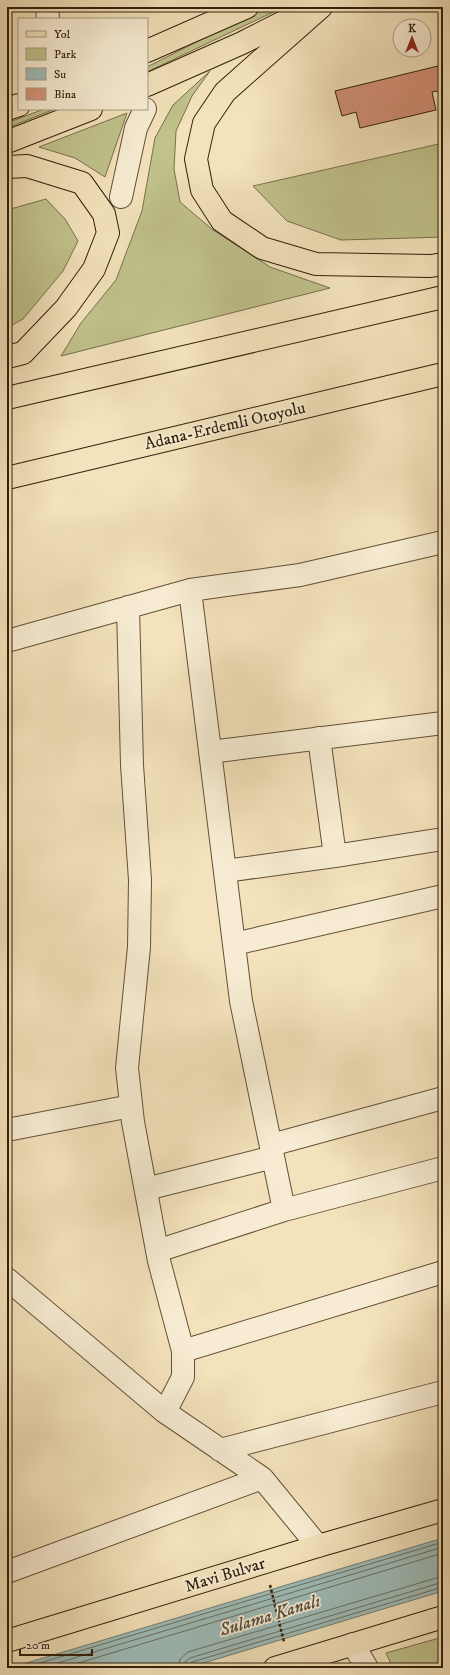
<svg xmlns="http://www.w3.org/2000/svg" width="450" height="1675" viewBox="0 0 450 1675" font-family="'IM FELL DW Pica',serif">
<rect width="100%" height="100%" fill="#f3e2bb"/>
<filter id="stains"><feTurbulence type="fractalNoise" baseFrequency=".005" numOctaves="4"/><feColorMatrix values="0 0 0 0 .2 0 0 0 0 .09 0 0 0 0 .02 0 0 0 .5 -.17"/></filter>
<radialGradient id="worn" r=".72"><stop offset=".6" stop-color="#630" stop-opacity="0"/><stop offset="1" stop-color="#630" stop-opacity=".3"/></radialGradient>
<path fill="#c0c28c" stroke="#78704c" d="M 265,7 L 284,7 L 147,72 L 147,67 Z
M 210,71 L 192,96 L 176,131 L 174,169 L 180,202 L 213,230 L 270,267 L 330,288 L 61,356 L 81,323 L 116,280 L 142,211 L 155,138 L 173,105 Z
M 44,109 L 55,109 L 7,128 L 7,123 Z
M 127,113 L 105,177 L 75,158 L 39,147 Z
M 443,143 L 443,237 L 341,240 L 287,221 L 253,186 Z
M 46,199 L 65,219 L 78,241 L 63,271 L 23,319 L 7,328 L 7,210 Z
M 443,1637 L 443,1668 L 393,1668 L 386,1653 Z"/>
<path fill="#9ebcb9" stroke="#727d73" d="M 443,1538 L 443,1591 L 187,1668 L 10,1668 Z"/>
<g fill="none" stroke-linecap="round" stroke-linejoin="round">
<path stroke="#686e62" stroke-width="1" d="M 23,1668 L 443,1542
M 41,1668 L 443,1547
M 62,1668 L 443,1553
M 178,1668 L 180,1659 L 188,1652 L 443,1576
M 184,1668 L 185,1662 L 190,1658 L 443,1582
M 189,1668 L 189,1664 L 192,1662 L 443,1587"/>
</g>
<path fill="#d5937b" stroke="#311f0b" d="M 438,66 L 443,90 L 432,92 L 436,110 L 360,128 L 356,112 L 342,116 L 335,91 Z"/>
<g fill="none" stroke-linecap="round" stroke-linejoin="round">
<defs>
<path id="minor" d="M 47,7 L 48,19
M 121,197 L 136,128 L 145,109
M 190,590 L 241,1001 L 284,1210
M 128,607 L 132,765 L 140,880 L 139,947 L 127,1068 L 133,1122 L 159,1261 L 183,1351 L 183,1377 L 165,1412
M 7,641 L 190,590 L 300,575 L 443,542
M 319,738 L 335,856
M 210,752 L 443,723
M 225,871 L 335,856 L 443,839
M 234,944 L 443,896
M 7,1130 L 131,1106
M 271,1145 L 443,1098
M 146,1189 L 273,1157
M 157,1251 L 284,1210 L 443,1168
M 7,1279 L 165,1412 L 262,1478 L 318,1546
M 183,1351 L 443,1272
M 220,1450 L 443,1392
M 7,1572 L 262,1478
M 353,1644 L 367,1668"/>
<path id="major" d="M 147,51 L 247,7
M 147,85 L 242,43 L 313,7
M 7,109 L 19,105
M 7,142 L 91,109
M 7,1641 L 318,1546 L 443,1510
M 275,1668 L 443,1617"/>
<path id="highway" d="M 321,7 L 225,92 L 204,123 L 196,159 L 202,190 L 222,221 L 262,248 L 316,264 L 431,266 L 443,264
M 7,167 L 27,166 L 82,183 L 104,214 L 108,233 L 94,269 L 66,308 L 23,353 L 7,357
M 7,398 L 443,297
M 7,478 L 443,374"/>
</defs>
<use href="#minor" stroke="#625037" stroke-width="24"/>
<use href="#major" stroke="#311f0b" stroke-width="24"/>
<use href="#highway" stroke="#311f0b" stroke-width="24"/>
<path stroke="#311f0b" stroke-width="2.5" stroke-dasharray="3 2" stroke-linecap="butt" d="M 270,1585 L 284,1642"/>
<use href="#minor" stroke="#f7ecd3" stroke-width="22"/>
<use href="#major" stroke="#f3e2bb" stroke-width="22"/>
<use href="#highway" stroke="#f3e2bb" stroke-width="22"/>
</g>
<g text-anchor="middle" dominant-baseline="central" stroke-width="3.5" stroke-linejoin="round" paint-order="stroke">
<g font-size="17" fill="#311f0b" stroke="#f7ecd3">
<text transform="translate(225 426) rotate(-13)">Adana-Erdemli Otoyolu</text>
<text transform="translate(225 1575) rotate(-17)">Mavi Bulvar</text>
</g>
<g font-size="18" font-style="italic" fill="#524e3f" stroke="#f7ecd3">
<text transform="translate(270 1616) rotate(-17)">Sulama Kanalı</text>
</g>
</g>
<rect width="450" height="1675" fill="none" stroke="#f3e2bb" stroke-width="24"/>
<rect x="8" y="8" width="434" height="1659" fill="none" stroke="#311f0b" stroke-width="2"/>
<rect x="12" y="12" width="426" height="1651" fill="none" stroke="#311f0b"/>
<rect x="18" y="18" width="130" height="92" fill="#f7ecd3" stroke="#a89a83"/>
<rect x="26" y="31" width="20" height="6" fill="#f3e2bb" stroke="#a89a83"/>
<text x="54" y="38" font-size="12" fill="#311f0b">Yol</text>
<rect x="26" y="48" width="20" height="12" fill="#c0c28c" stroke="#a89a83"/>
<text x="54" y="58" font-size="12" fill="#311f0b">Park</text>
<rect x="26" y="68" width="20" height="12" fill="#9ebcb9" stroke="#a89a83"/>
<text x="54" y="78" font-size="12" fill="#311f0b">Su</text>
<rect x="26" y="88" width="20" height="12" fill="#d5937b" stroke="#a89a83"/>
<text x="54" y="98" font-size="12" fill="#311f0b">Bina</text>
<g transform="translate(412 38)"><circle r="19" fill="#f7ecd3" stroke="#a89a83"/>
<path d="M0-3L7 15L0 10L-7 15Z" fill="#8f2418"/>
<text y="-6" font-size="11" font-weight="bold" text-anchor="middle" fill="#311f0b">K</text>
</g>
<path d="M20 1649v6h72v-6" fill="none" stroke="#311f0b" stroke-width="2"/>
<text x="26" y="1649" font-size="12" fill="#311f0b" stroke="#f7ecd3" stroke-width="3" paint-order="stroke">20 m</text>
<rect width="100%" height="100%" filter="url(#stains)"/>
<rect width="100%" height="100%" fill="url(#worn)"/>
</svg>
